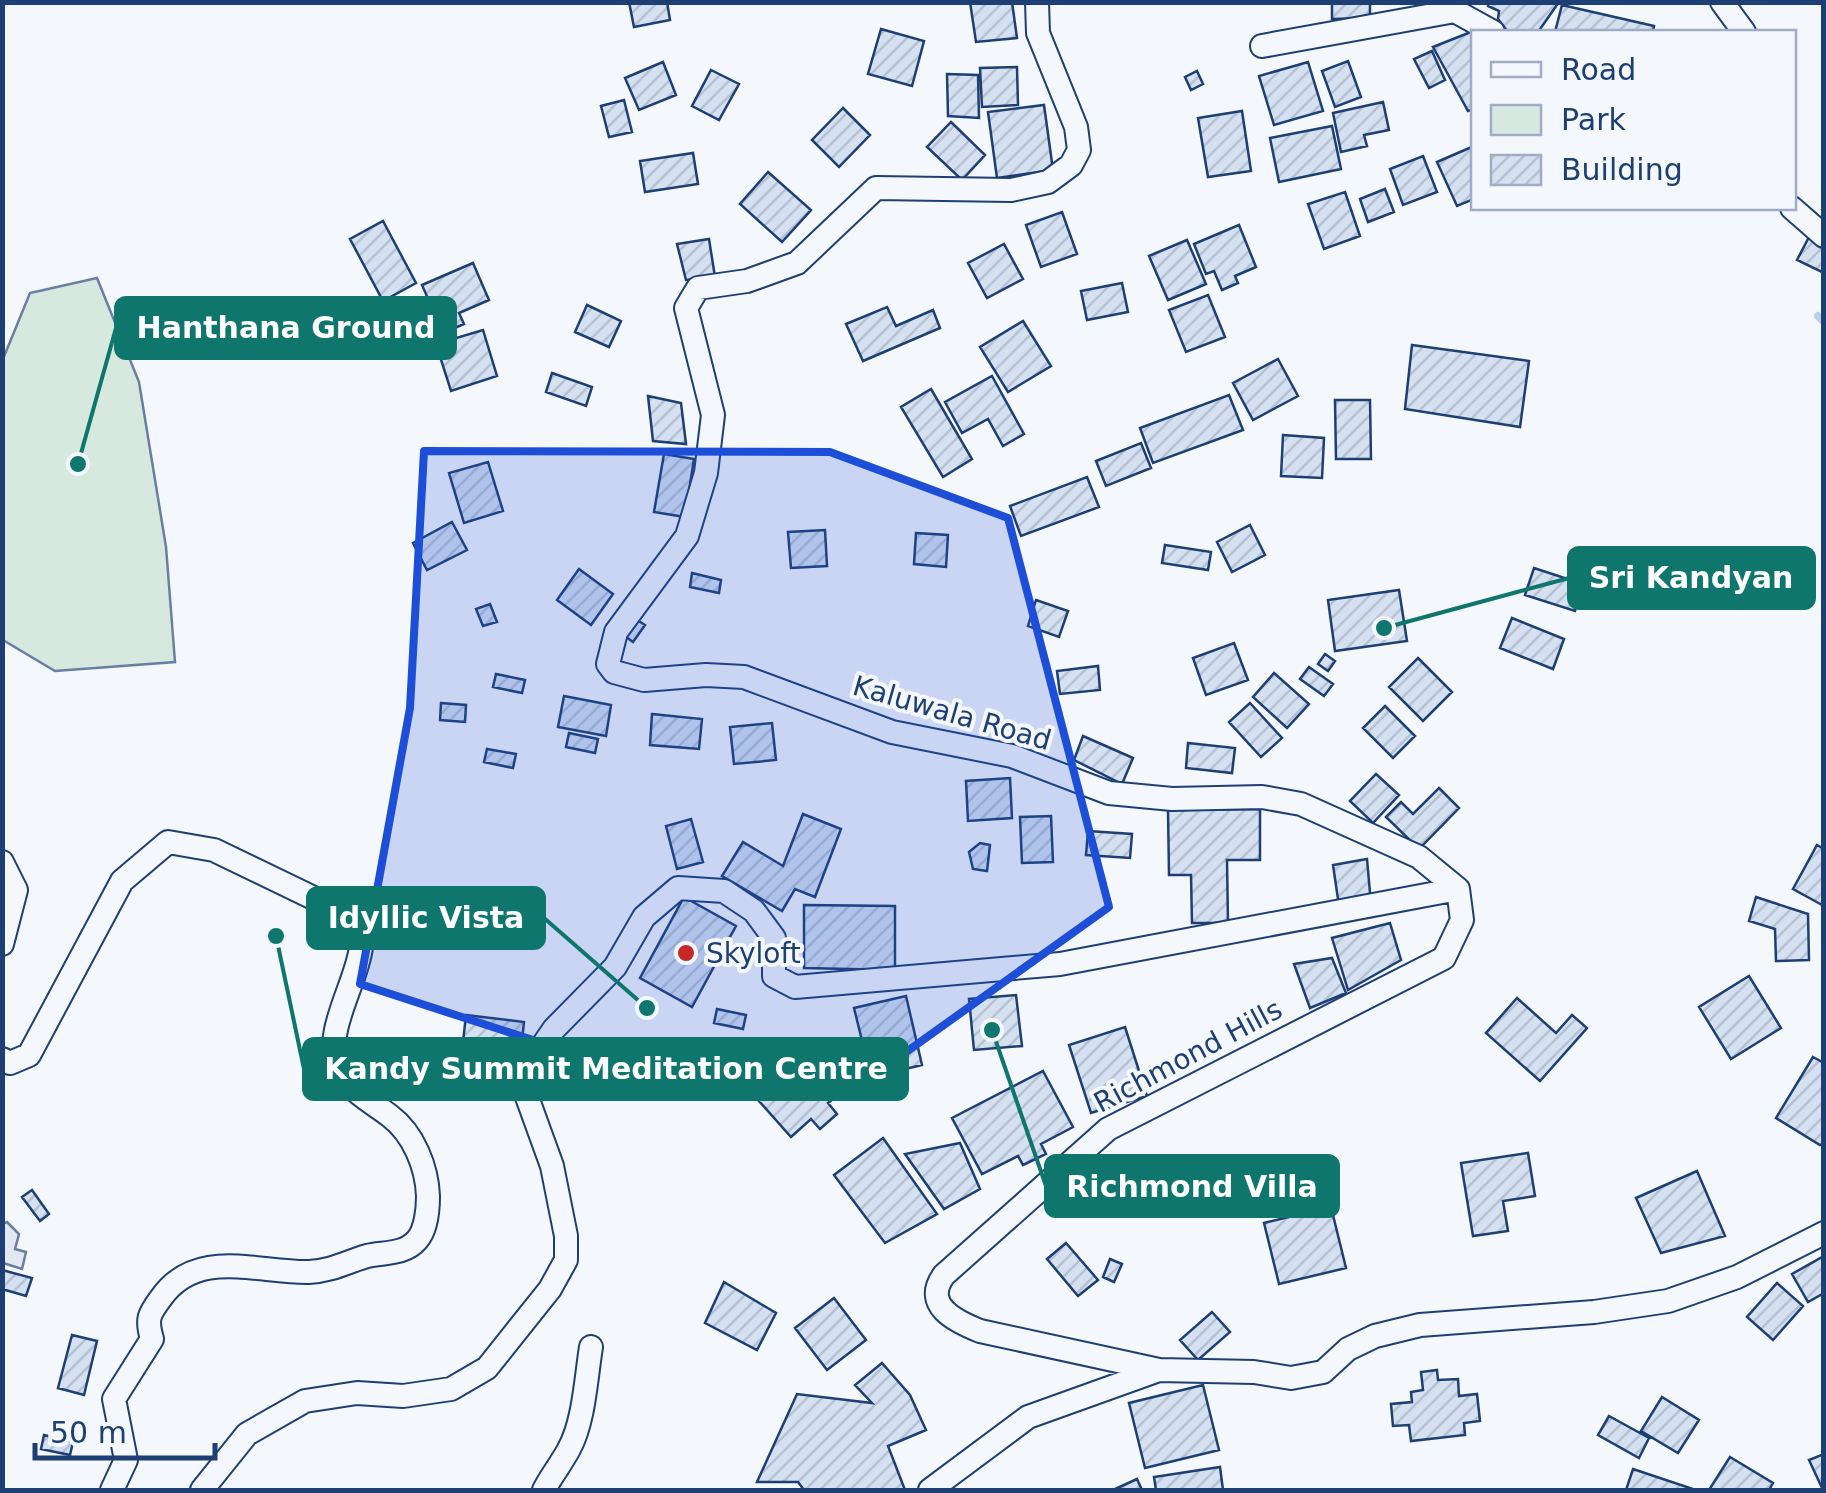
<svg xmlns="http://www.w3.org/2000/svg" width="1826" height="1493" viewBox="0 0 1826 1493" font-family="'DejaVu Sans',sans-serif">
<defs>
<pattern id="building-hatch" width="6" height="6" patternUnits="userSpaceOnUse" patternTransform="scale(2.5)"><rect width="6" height="6" fill="#d5e0f0"/><path d="M-1 1l2-2M0 6l6-6M5 7l2-2" fill="none" stroke="#b6c1d1"/></pattern>
</defs>
<rect width="100%" height="100%" fill="#f4f7fb"/>
<path fill="#d7e8df" stroke="#687fa3" stroke-width="2.5" d="M 97,278 L 139,382 L 166,547 L 175,662 L 55,671 L 3,640 L 3,359 L 30,293 Z"/>
<path fill="#e3e8f0" stroke="#687fa3" stroke-width="2.5" d="M 7,1222 L 19,1234 L 15,1249 L 26,1252 L 22,1269 L 3,1263 L 3,1224 Z"/>
<g fill="none" stroke-linecap="round" stroke-linejoin="round">
<path stroke="#bed0e5" stroke-width="8" d="M 1818,316 L 1824,322"/>
</g>
<path fill="url(#building-hatch)" stroke="#1d3f73" stroke-width="2.5" d="M 629,2 L 667,2 L 670,20 L 634,27 Z
M 970,2 L 1012,2 L 1017,38 L 976,42 Z
M 1332,2 L 1370,2 L 1370,18 L 1332,19 Z
M 1489,2 L 1559,2 L 1538,32 L 1508,32 L 1498,19 L 1499,11 L 1488,6 Z
M 1562,5 L 1654,26 L 1653,32 L 1555,32 Z
M 1481,28 L 1474,32 L 1474,109 L 1468,111 L 1433,47 Z
M 881,29 L 924,41 L 912,86 L 868,74 Z
M 1432,51 L 1445,80 L 1429,88 L 1414,59 Z
M 1348,61 L 1361,97 L 1335,107 L 1322,71 Z
M 663,62 L 676,95 L 639,110 L 625,78 Z
M 1308,62 L 1323,111 L 1274,125 L 1259,76 Z
M 1017,67 L 1018,105 L 982,107 L 980,68 Z
M 711,70 L 739,84 L 719,120 L 692,106 Z
M 1197,71 L 1203,84 L 1191,90 L 1185,77 Z
M 947,74 L 978,75 L 979,118 L 948,116 Z
M 624,100 L 632,132 L 609,137 L 601,106 Z
M 1383,102 L 1389,130 L 1364,135 L 1367,146 L 1341,152 L 1333,113 Z
M 1044,105 L 1053,170 L 997,178 L 988,112 Z
M 843,108 L 870,135 L 839,167 L 812,140 Z
M 1242,111 L 1251,171 L 1208,177 L 1198,118 Z
M 951,122 L 985,155 L 962,180 L 927,147 Z
M 1332,126 L 1341,169 L 1279,182 L 1270,138 Z
M 1474,146 L 1474,199 L 1457,206 L 1437,162 Z
M 693,153 L 698,184 L 645,192 L 640,161 Z
M 1423,156 L 1437,192 L 1403,205 L 1390,169 Z
M 768,172 L 811,210 L 782,242 L 740,204 Z
M 1385,189 L 1394,212 L 1368,222 L 1360,199 Z
M 1345,192 L 1360,236 L 1324,249 L 1308,204 Z
M 1062,212 L 1077,254 L 1041,267 L 1026,225 Z
M 383,221 L 416,283 L 383,301 L 350,239 Z
M 1239,225 L 1256,267 L 1235,276 L 1238,283 L 1222,290 L 1214,271 L 1206,274 L 1194,244 Z
M 1809,237 L 1824,245 L 1824,273 L 1797,260 Z
M 709,239 L 715,277 L 686,280 L 677,244 Z
M 1187,240 L 1206,284 L 1168,300 L 1149,256 Z
M 1004,244 L 1023,279 L 987,298 L 968,263 Z
M 473,263 L 489,300 L 459,313 L 464,324 L 443,333 L 422,285 Z
M 1122,283 L 1128,312 L 1087,320 L 1081,291 Z
M 1208,295 L 1225,337 L 1186,352 L 1169,310 Z
M 587,305 L 621,321 L 609,347 L 575,332 Z
M 887,307 L 896,326 L 933,310 L 940,328 L 863,361 L 846,324 Z
M 1023,321 L 1051,366 L 1008,392 L 980,347 Z
M 483,330 L 497,376 L 451,391 L 436,344 Z
M 1412,345 L 1529,361 L 1520,427 L 1405,409 Z
M 1278,359 L 1298,396 L 1253,420 L 1233,383 Z
M 552,373 L 592,387 L 586,406 L 546,392 Z
M 992,376 L 1024,434 L 1003,446 L 988,419 L 962,433 L 945,402 Z
M 931,389 L 972,459 L 943,477 L 901,407 Z
M 1229,395 L 1243,430 L 1153,463 L 1140,428 Z
M 648,396 L 681,403 L 686,444 L 653,441 Z
M 1335,400 L 1370,400 L 1371,459 L 1336,459 Z
M 1283,435 L 1324,438 L 1322,478 L 1281,476 Z
M 1141,443 L 1151,468 L 1106,486 L 1096,461 Z
M 664,454 L 694,459 L 685,517 L 654,512 Z
M 488,462 L 503,511 L 464,523 L 449,473 Z
M 1087,477 L 1099,507 L 1021,536 L 1010,506 Z
M 452,522 L 467,550 L 427,570 L 413,543 Z
M 1250,525 L 1265,555 L 1232,572 L 1217,542 Z
M 825,530 L 827,566 L 791,568 L 788,532 Z
M 916,533 L 948,535 L 946,567 L 914,564 Z
M 1165,545 L 1211,552 L 1208,570 L 1162,563 Z
M 1534,568 L 1583,584 L 1575,611 L 1525,595 Z
M 579,569 L 613,594 L 591,625 L 557,600 Z
M 692,573 L 721,580 L 719,593 L 690,587 Z
M 1399,590 L 1407,641 L 1335,651 L 1328,600 Z
M 1036,600 L 1068,611 L 1059,637 L 1028,626 Z
M 490,604 L 497,622 L 483,626 L 476,609 Z
M 634,618 L 645,625 L 633,642 L 622,634 Z
M 1512,618 L 1564,639 L 1553,669 L 1500,648 Z
M 1234,643 L 1248,680 L 1206,695 L 1193,658 Z
M 1325,654 L 1335,661 L 1328,671 L 1318,664 Z
M 1418,658 L 1452,692 L 1423,721 L 1389,687 Z
M 1098,666 L 1100,690 L 1060,694 L 1057,671 Z
M 1309,667 L 1333,684 L 1324,696 L 1300,679 Z
M 1274,673 L 1309,704 L 1287,728 L 1253,697 Z
M 496,674 L 525,680 L 522,693 L 493,687 Z
M 564,696 L 611,705 L 606,736 L 558,727 Z
M 441,703 L 466,705 L 465,722 L 440,720 Z
M 1250,703 L 1282,738 L 1261,757 L 1229,722 Z
M 1385,706 L 1415,736 L 1393,758 L 1363,728 Z
M 652,714 L 702,719 L 699,749 L 650,745 Z
M 772,723 L 776,760 L 734,764 L 730,727 Z
M 569,733 L 598,739 L 595,753 L 566,747 Z
M 1083,736 L 1133,758 L 1122,784 L 1074,760 Z
M 1188,743 L 1235,748 L 1232,773 L 1186,768 Z
M 487,749 L 516,754 L 513,768 L 484,762 Z
M 1376,774 L 1399,795 L 1373,823 L 1350,801 Z
M 1010,778 L 1012,818 L 968,821 L 966,781 Z
M 1439,788 L 1459,808 L 1419,849 L 1386,817 L 1401,802 L 1413,814 Z
M 1260,809 L 1260,860 L 1227,860 L 1228,923 L 1192,923 L 1191,875 L 1169,875 L 1168,810 Z
M 803,814 L 841,829 L 815,897 L 795,889 L 782,911 L 722,876 L 743,842 L 783,866 Z
M 1051,816 L 1053,862 L 1022,863 L 1020,817 Z
M 691,819 L 703,862 L 677,869 L 666,826 Z
M 1088,831 L 1132,834 L 1130,858 L 1086,855 Z
M 980,843 L 990,845 L 987,871 L 973,869 L 969,852 Z
M 1817,845 L 1824,849 L 1824,906 L 1793,889 Z
M 1367,859 L 1371,904 L 1339,906 L 1333,865 Z
M 684,897 L 736,926 L 692,1007 L 640,978 Z
M 1756,897 L 1808,914 L 1809,960 L 1776,961 L 1775,929 L 1749,921 Z
M 804,905 L 895,906 L 895,970 L 804,968 Z
M 1390,923 L 1401,960 L 1348,990 L 1332,938 Z
M 1332,958 L 1346,993 L 1310,1008 L 1294,964 Z
M 1749,976 L 1781,1028 L 1731,1059 L 1699,1007 Z
M 1016,995 L 1022,1046 L 974,1050 L 969,999 Z
M 906,996 L 922,1065 L 871,1077 L 854,1008 Z
M 1517,998 L 1556,1033 L 1572,1015 L 1587,1028 L 1540,1081 L 1486,1033 Z
M 717,1009 L 746,1015 L 743,1029 L 714,1023 Z
M 466,1015 L 524,1022 L 520,1058 L 462,1051 Z
M 1125,1027 L 1147,1096 L 1091,1113 L 1069,1045 Z
M 819,1049 L 850,1085 L 828,1103 L 837,1114 L 820,1129 L 811,1119 L 791,1137 L 759,1101 Z
M 1813,1057 L 1824,1063 L 1824,1143 L 1820,1145 L 1776,1118 Z
M 1043,1071 L 1073,1127 L 1041,1144 L 1046,1154 L 1023,1165 L 1018,1156 L 982,1174 L 952,1118 Z
M 883,1138 L 937,1214 L 885,1243 L 834,1175 Z
M 960,1143 L 980,1189 L 944,1209 L 905,1154 Z
M 1528,1153 L 1535,1196 L 1503,1201 L 1508,1231 L 1473,1236 L 1461,1163 Z
M 1697,1171 L 1725,1236 L 1661,1253 L 1636,1198 Z
M 32,1190 L 49,1214 L 40,1221 L 22,1197 Z
M 1331,1207 L 1346,1268 L 1279,1284 L 1264,1223 Z
M 1066,1243 L 1098,1280 L 1078,1296 L 1047,1259 Z
M 1824,1256 L 1824,1293 L 1808,1302 L 1792,1274 Z
M 1110,1259 L 1122,1264 L 1114,1282 L 1103,1277 Z
M 2,1270 L 32,1278 L 26,1296 L 2,1289 Z
M 724,1282 L 776,1313 L 757,1350 L 705,1323 Z
M 1777,1283 L 1803,1306 L 1773,1340 L 1747,1317 Z
M 834,1298 L 866,1340 L 827,1370 L 795,1328 Z
M 1212,1312 L 1230,1332 L 1198,1360 L 1180,1340 Z
M 72,1335 L 97,1341 L 84,1395 L 58,1388 Z
M 882,1363 L 910,1395 L 926,1430 L 888,1446 L 905,1490 L 804,1490 L 798,1482 L 757,1482 L 797,1394 L 872,1403 L 855,1385 Z
M 1437,1370 L 1438,1380 L 1458,1379 L 1459,1396 L 1477,1394 L 1480,1421 L 1464,1423 L 1465,1435 L 1411,1441 L 1409,1425 L 1393,1426 L 1391,1404 L 1412,1402 L 1411,1392 L 1423,1390 L 1421,1372 Z
M 1203,1385 L 1219,1450 L 1145,1468 L 1129,1403 Z
M 1662,1397 L 1699,1420 L 1678,1453 L 1641,1431 Z
M 1609,1416 L 1649,1438 L 1639,1458 L 1598,1435 Z
M 44,1435 L 73,1442 L 70,1455 L 41,1449 Z
M 1824,1454 L 1824,1490 L 1823,1490 L 1809,1460 Z
M 1730,1457 L 1773,1483 L 1769,1490 L 1709,1490 Z
M 1220,1467 L 1223,1490 L 1156,1490 L 1154,1477 Z
M 1633,1469 L 1693,1489 L 1692,1490 L 1626,1490 Z
M 1137,1479 L 1142,1490 L 1113,1490 Z"/>
<g fill="none" stroke-linecap="round" stroke-linejoin="round">
<defs>
<path id="street" d="M 1037,2 L 1038,33 L 1076,127 L 1079,150 L 1071,165 L 1048,182 L 1011,190 L 876,188 L 797,263 L 747,281 L 698,288 L 686,308 L 713,415 L 706,473 L 687,536 L 616,632 L 608,664 L 614,672 L 644,680 L 706,675 L 744,677 L 892,732 L 1012,756 L 1109,793 L 1172,799 L 1262,797 L 1301,804 L 1419,857 L 1458,889 L 1462,920 L 1444,958 L 1108,1129 L 944,1275 C 922,1305 955,1321 980,1331 L 1159,1370 L 1254,1372 L 1291,1378 L 1323,1372 L 1348,1349 L 1375,1336 L 1420,1325 L 1594,1312 L 1668,1301 L 1737,1277 L 1824,1233
M 1722,2 L 1744,32
M 1262,46 L 1455,11 L 1493,32
M 1792,208 L 1824,236
M 2,862 L 16,890 L 2,944
M 2,1059 L 10,1063 L 29,1055 L 122,881 L 168,842 L 214,850 L 330,906 L 357,924 C 358,931 361,940 361,947 C 357,984 320,1036 340,1071 C 352,1093 372,1102 390,1116 C 414,1134 427,1168 428,1196 C 428,1209 426,1230 417,1240 C 404,1255 384,1252 367,1256 C 347,1262 331,1271 309,1272 C 257,1273 197,1247 161,1298 C 149,1314 146,1319 152,1339 L 114,1399 L 126,1460 L 112,1490
M 202,1490 L 247,1434 L 305,1401 L 357,1393 L 403,1396 L 451,1389 L 487,1368 L 550,1289 L 566,1260 L 566,1236 L 552,1166 L 527,1097 L 530,1064 L 554,1029 L 615,967 L 644,917 L 678,888 L 724,891 L 754,911 L 774,938 L 774,976 L 795,987 L 1060,964 L 1458,889
M 544,1490 C 551,1476 561,1464 569,1449 C 584,1422 586,1378 591,1347
M 930,1490 L 1028,1417 L 1159,1370"/>
</defs>
<use href="#street" stroke="#1d3f73" stroke-width="26"/>
<use href="#street" stroke="#f4f7fb" stroke-width="22"/>
</g>
<path fill="#1d4ed8" fill-opacity="0.2" stroke="#1d4ed8" stroke-width="8" stroke-linejoin="round" d="M 424,451 L 830,452 L 1008,518 L 1109,907 L 895,1060 L 693,1092 L 360,984 L 410,708 Z"/>
<circle fill="#c62828" stroke="#f4f7fb" stroke-width="4" cx="686" cy="953" r="10"/>
<g text-anchor="middle" dominant-baseline="central" stroke-width="8" stroke-linejoin="round" paint-order="stroke">
<g font-size="28" fill="#1d3f73" stroke="#f4f7fb">
<text transform="translate(952 713) rotate(16)">Kaluwala Road</text>
<text transform="translate(1188 1056) rotate(-28)">Richmond Hills</text>
</g>
<g font-size="28" fill="#1d3f73" stroke="#f4f7fb" text-anchor="start">
<text x="706" y="953">Skyloft</text>
</g>
</g>
<path fill="none" stroke="#0f766e" stroke-width="4" d="M78 464L116 328M1384 628L1569 578M647 1008L544 918M276 936L304 1069M992 1030L1046 1186"/>
<g fill="#0f766e" stroke="#f4f7fb" stroke-width="4">
<circle cx="78" cy="464" r="10"/>
<circle cx="1384" cy="628" r="10"/>
<circle cx="647" cy="1008" r="10"/>
<circle cx="276" cy="936" r="10"/>
<circle cx="992" cy="1030" r="10"/>
</g>
<g fill="#0f766e" stroke="#0f766e" stroke-width="4">
<rect x="116" y="298" width="339" height="60" rx="10"/>
<rect x="1569" y="548" width="245" height="60" rx="10"/>
<rect x="308" y="888" width="236" height="60" rx="10"/>
<rect x="304" y="1039" width="603" height="60" rx="10"/>
<rect x="1046" y="1156" width="292" height="60" rx="10"/>
</g>
<g font-size="30" text-anchor="middle" font-weight="bold" fill="#fff">
<text x="286" y="338">Hanthana Ground</text>
<text x="1691" y="588">Sri Kandyan</text>
<text x="426" y="928">Idyllic Vista</text>
<text x="606" y="1079">Kandy Summit Meditation Centre</text>
<text x="1192" y="1197">Richmond Villa</text>
</g>
<rect width="1826" height="1493" fill="none" stroke="#1d3f73" stroke-width="10"/>
<rect x="1471" y="30" width="325" height="180" fill="#f4f7fb" stroke="#9eadc5" stroke-width="2.5"/>
<rect x="1491" y="62" width="50" height="15" fill="#f4f7fb" stroke="#9eadc5" stroke-width="2.5"/>
<text x="1561" y="80" font-size="30" fill="#1d3f73">Road</text>
<rect x="1491" y="105" width="50" height="30" fill="#d7e8df" stroke="#9eadc5" stroke-width="2.5"/>
<text x="1561" y="130" font-size="30" fill="#1d3f73">Park</text>
<rect x="1491" y="155" width="50" height="30" fill="url(#building-hatch)" stroke="#9eadc5" stroke-width="2.5"/>
<text x="1561" y="180" font-size="30" fill="#1d3f73">Building</text>
<path d="M35 1443v15h180v-15" fill="none" stroke="#1d3f73" stroke-width="5"/>
<text x="50" y="1443" font-size="30" fill="#1d3f73" stroke="#f4f7fb" stroke-width="8" paint-order="stroke">50 m</text>
</svg>
